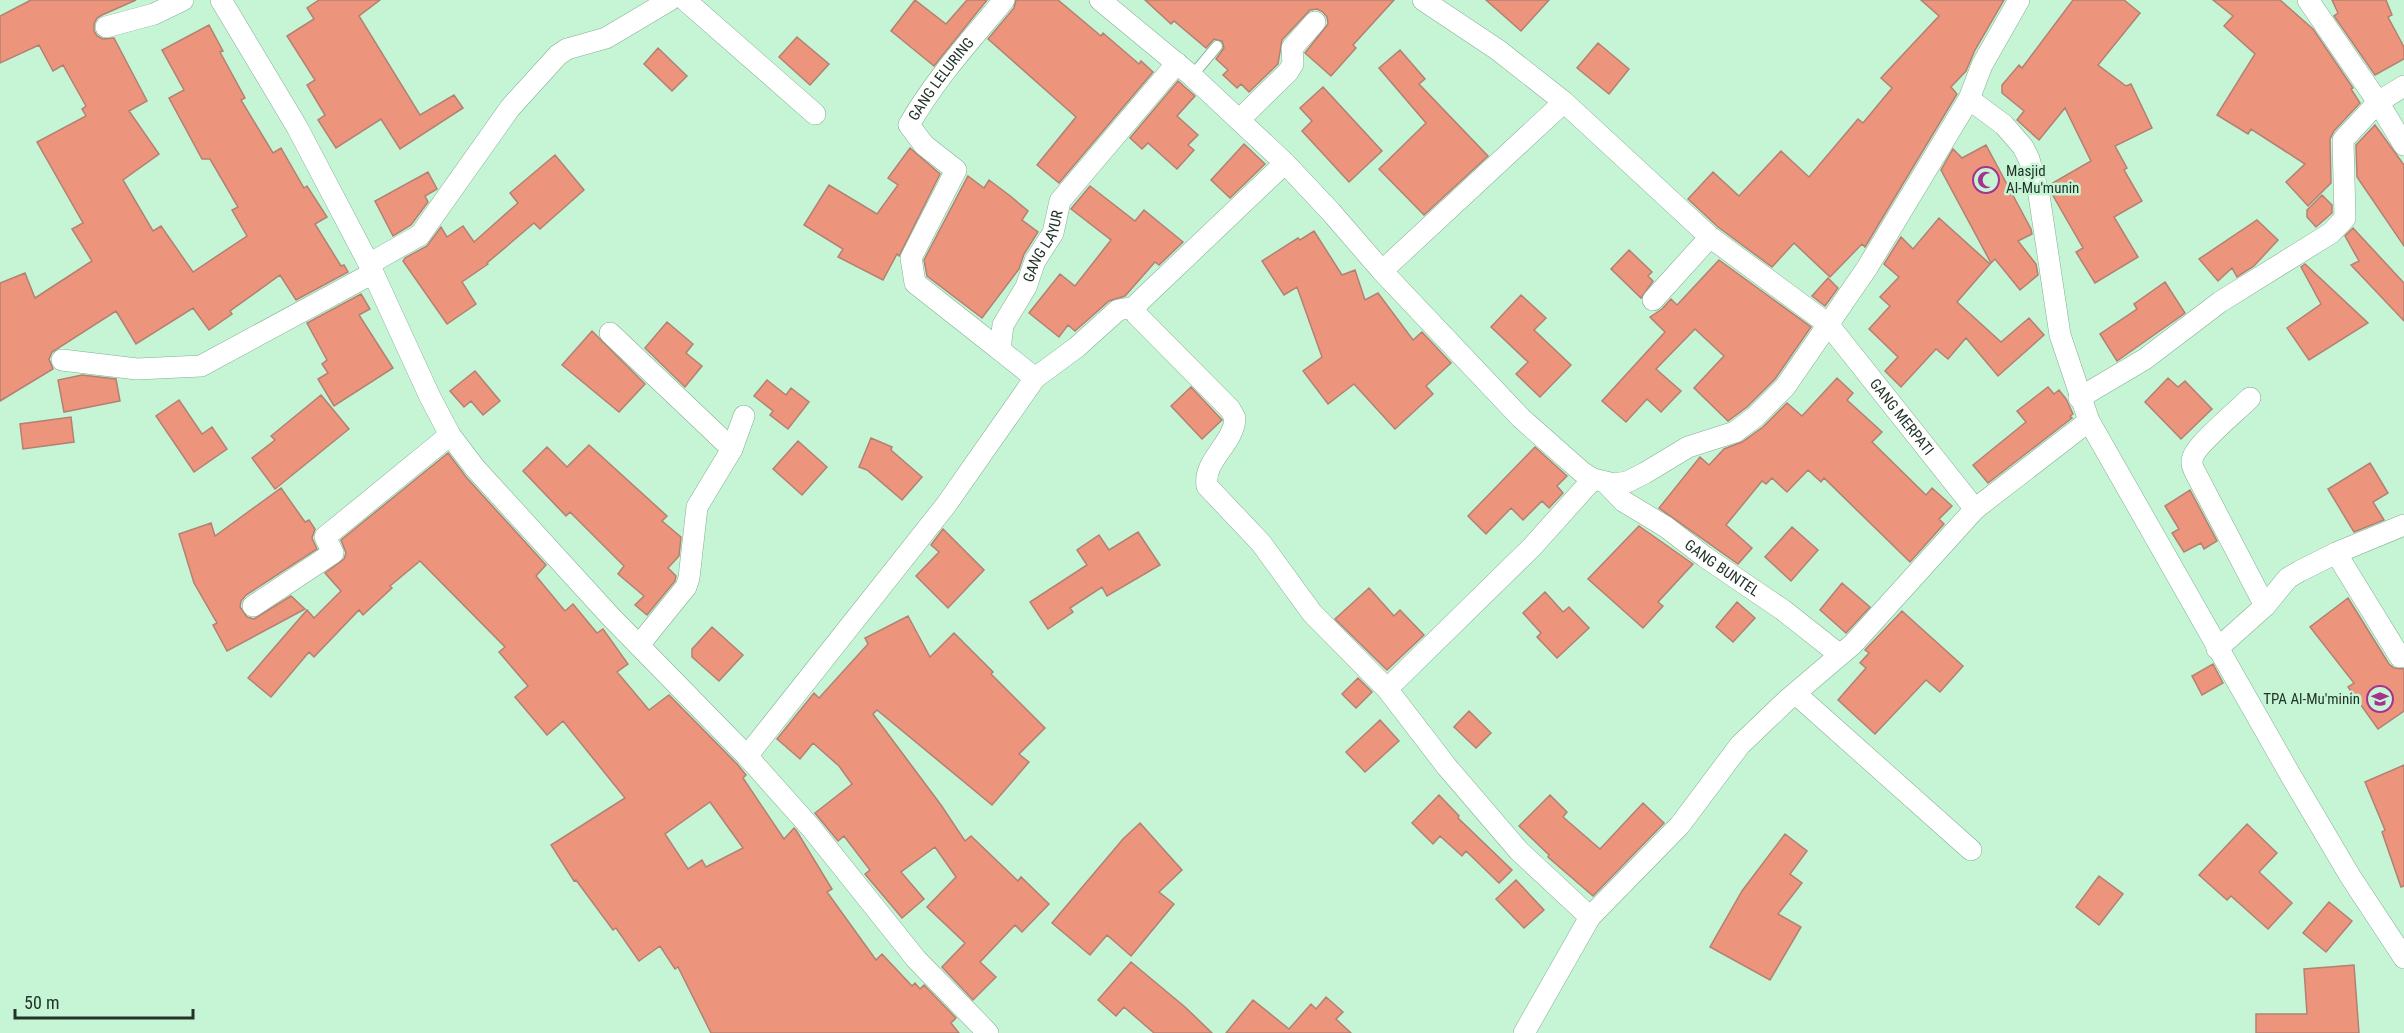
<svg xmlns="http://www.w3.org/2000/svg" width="2404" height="1033" viewBox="0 0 2404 1033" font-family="'Roboto Condensed',sans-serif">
<rect width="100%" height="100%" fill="#c6f5d6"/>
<path fill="#ec947c" stroke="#b28173" stroke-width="1.5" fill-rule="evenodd" d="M 31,0 L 136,0 L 102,15 L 97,18 L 94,24 L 94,31 L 97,36 L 103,39 L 114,38 L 147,101 L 129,111 L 159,154 L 123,180 L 153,231 L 161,226 L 193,272 L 247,236 L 232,210 L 238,207 L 210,159 L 202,159 L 169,98 L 184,90 L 162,50 L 209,25 L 223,51 L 220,52 L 245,98 L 241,100 L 273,153 L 281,148 L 304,188 L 307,186 L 327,217 L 315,224 L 341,266 L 344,265 L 348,272 L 296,300 L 280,275 L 230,311 L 232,314 L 209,330 L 193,308 L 136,344 L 116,311 L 52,352 L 49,359 L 53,369 L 0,401 L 0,283 L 25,273 L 35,298 L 92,261 L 72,229 L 83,223 L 37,142 L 86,116 L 82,109 L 86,106 L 63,65 L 53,71 L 39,45 L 0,63 L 0,16 Z
M 319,0 L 380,0 L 359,16 L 420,115 L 454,95 L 463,108 L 400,149 L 381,119 L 336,148 L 318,120 L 325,115 L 307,85 L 315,80 L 287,36 L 314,19 L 307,8 Z
M 915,0 L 946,24 L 967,0 L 987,0 L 934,66 L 891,31 Z
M 1016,0 L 1058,0 L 1101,36 L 1103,33 L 1139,64 L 1141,61 L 1153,72 L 1059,183 L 1037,165 L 1076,117 L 988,39 L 1014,8 Z
M 1145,0 L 1394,0 L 1353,45 L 1356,48 L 1331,76 L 1305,53 L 1328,24 L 1327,17 L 1323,12 L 1317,9 L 1310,10 L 1282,40 L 1278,64 L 1249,92 L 1241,84 L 1237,88 L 1223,75 L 1228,70 L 1216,59 L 1224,48 L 1222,41 L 1214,39 L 1206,48 L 1174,21 L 1171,24 Z
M 1486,0 L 1549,0 L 1521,31 Z
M 1921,0 L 2004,0 L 1975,50 L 1966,71 L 1951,87 L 1957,94 L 1865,247 L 1862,244 L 1830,277 L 1794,243 L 1772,267 L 1718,227 L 1688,199 L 1713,172 L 1739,196 L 1781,151 L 1809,177 L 1858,119 L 1863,123 L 1892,88 L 1881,78 L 1939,16 Z
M 2073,0 L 2124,0 L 2140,13 L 2098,65 L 2126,86 L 2131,84 L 2152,128 L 2115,146 L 2127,168 L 2124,170 L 2142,201 L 2114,217 L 2138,257 L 2095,283 L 2076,252 L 2083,248 L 2052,194 L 2049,185 L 2091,161 L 2065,108 L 2039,140 L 2017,120 L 2024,111 L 2002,93 L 2002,85 L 2019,65 L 2022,68 Z
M 2213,0 L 2280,0 L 2313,29 L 2353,88 L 2351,89 L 2360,103 L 2334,131 L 2330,139 L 2331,183 L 2308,206 L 2286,182 L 2305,164 L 2251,129 L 2248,134 L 2217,115 L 2255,54 L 2224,26 L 2233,16 Z
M 2332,0 L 2386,0 L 2392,15 L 2388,17 L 2404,47 L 2404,59 L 2375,75 L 2334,16 L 2338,13 Z
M 797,37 L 829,64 L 810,85 L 779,57 Z
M 1598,43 L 1629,69 L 1609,94 L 1577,68 Z
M 658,48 L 687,76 L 672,91 L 644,64 Z
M 1400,50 L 1425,79 L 1419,84 L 1488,156 L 1424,215 L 1379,169 L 1426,123 L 1379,68 Z
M 1178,81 L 1195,96 L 1177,116 L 1198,135 L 1188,145 L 1194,150 L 1177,169 L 1148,143 L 1142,149 L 1130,138 Z
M 1323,87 L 1382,151 L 1349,182 L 1302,131 L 1312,121 L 1300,108 Z
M 2375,125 L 2404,165 L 2404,246 L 2357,177 L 2356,145 Z
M 1244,144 L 1265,164 L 1230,198 L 1211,180 Z
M 1986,145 L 2031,229 L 2032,234 L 2018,241 L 2036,264 L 2038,275 L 2020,290 L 1995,259 L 1991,263 L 1941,170 L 1953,149 L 1962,158 Z
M 910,148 L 940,174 L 899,256 L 897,254 L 883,280 L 838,257 L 843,249 L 804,225 L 829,185 L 877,214 L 898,185 L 888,178 Z
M 555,155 L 584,190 L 540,229 L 534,223 L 487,263 L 488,264 L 462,282 L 476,304 L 447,324 L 403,261 L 405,258 L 427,246 L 441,227 L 447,237 L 463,226 L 474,242 L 518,203 L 510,193 Z
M 428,172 L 437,189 L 425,196 L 428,202 L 411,225 L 393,236 L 375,201 Z
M 968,176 L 984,188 L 989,180 L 1009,195 L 1028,211 L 1022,220 L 1038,232 L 1024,254 L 1019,269 L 982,318 L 927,276 L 924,260 Z
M 1090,186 L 1135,221 L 1144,210 L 1183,242 L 1159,265 L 1155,262 L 1125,296 L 1109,301 L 1075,331 L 1068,325 L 1059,337 L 1029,313 L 1060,274 L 1075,286 L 1111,240 L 1071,209 Z
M 2322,195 L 2332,205 L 2332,213 L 2316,227 L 2307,217 L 2307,210 Z
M 1939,218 L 1990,264 L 1957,302 L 2001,342 L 2029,318 L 2044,335 L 1998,376 L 1966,338 L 1948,359 L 1936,349 L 1901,387 L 1885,371 L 1898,357 L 1869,329 L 1890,306 L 1880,297 L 1899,277 L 1884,264 L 1901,237 L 1913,249 Z
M 2257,220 L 2278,240 L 2254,266 L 2237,277 L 2232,268 L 2218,281 L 2199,259 Z
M 2353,228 L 2404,283 L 2404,321 L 2351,265 L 2359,261 L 2345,236 Z
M 1314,231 L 1342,275 L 1355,270 L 1365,300 L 1378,293 L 1413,340 L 1422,332 L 1451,363 L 1426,386 L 1433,394 L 1395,429 L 1354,384 L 1328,404 L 1303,371 L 1322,357 L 1297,287 L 1284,295 L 1262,261 L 1298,238 L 1300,240 Z
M 1629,250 L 1652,272 L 1648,276 L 1653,281 L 1641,298 L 1611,269 Z
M 1719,260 L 1811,327 L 1775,379 L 1747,407 L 1728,421 L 1694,388 L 1724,356 L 1695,329 L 1656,369 L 1681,391 L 1661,412 L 1647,399 L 1626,422 L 1602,401 L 1665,332 L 1650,317 L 1662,309 L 1671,299 L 1677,305 Z
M 2305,264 L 2368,323 L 2309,360 L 2287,328 L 2321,304 L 2301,267 Z
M 1828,278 L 1838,288 L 1825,306 L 1812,296 Z
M 2165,282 L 2185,313 L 2117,361 L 2100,334 L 2137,309 L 2134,304 Z
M 361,294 L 370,309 L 359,315 L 393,368 L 334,406 L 318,379 L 328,373 L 322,364 L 327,360 L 307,323 Z
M 1521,295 L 1546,318 L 1534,330 L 1571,365 L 1540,397 L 1516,374 L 1528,362 L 1491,327 Z
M 667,322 L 693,344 L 686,353 L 702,366 L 685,387 L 645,348 Z
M 592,331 L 645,384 L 619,412 L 562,365 Z
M 475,371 L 500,401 L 483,415 L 471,401 L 464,407 L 450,391 Z
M 82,375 L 116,379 L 120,401 L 64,412 L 58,380 Z
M 1837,378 L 1853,393 L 1847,400 L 1882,432 L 1872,442 L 1926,495 L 1932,488 L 1952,506 L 1939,519 L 1944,524 L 1910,562 L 1824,478 L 1821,482 L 1808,470 L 1787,492 L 1772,478 L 1766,484 L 1762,481 L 1726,525 L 1752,548 L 1738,564 L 1659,508 L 1700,457 L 1709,465 L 1724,449 L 1742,442 L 1763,427 L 1787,403 L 1802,416 Z
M 2168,378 L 2178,387 L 2185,381 L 2212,409 L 2181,439 L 2145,402 Z
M 767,380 L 786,395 L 791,388 L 809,402 L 788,429 L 770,415 L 773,411 L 754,396 Z
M 1191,387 L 1222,420 L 1202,439 L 1171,406 Z
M 2048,387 L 2054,394 L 2059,390 L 2066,399 L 2073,414 L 2070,416 L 2072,418 L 1988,483 L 1973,465 L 2026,422 L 2017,411 Z
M 321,395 L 349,429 L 275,489 L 252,458 L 275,440 L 271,436 Z
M 179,400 L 202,434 L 212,427 L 227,449 L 194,472 L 156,416 Z
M 71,417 L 74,442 L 23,449 L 20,424 Z
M 871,438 L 892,447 L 891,450 L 922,477 L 902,500 L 867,470 L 859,467 Z
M 798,441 L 827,467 L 802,495 L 773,469 Z
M 589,445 L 667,516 L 662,521 L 681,537 L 679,556 L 668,568 L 676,576 L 675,581 L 647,615 L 635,605 L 644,596 L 618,574 L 624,566 L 570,512 L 566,516 L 523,471 L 547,447 L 567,467 Z
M 1535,447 L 1567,476 L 1557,486 L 1563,493 L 1549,508 L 1542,501 L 1523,520 L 1511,508 L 1486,534 L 1468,516 Z
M 448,453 L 466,477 L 546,565 L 536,576 L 565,611 L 573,604 L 597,633 L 603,629 L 628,664 L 617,672 L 649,710 L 669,695 L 737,764 L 746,775 L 743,778 L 784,839 L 794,828 L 796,830 L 832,889 L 827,892 L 876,960 L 882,954 L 912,986 L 915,983 L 920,989 L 924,985 L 956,1018 L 951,1023 L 959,1033 L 711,1033 L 678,967 L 675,969 L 660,946 L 639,961 L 616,928 L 613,930 L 576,880 L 574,881 L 551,845 L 625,798 L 563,721 L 547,735 L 515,697 L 528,686 L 499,652 L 505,647 L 420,561 L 390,586 L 392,588 L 363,615 L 359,610 L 314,657 L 309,652 L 271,697 L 248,678 L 307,610 L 314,618 L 341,591 L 325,573 L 344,559 L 346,553 L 341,540 ZM 710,802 L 743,848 L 706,867 L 702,860 L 688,869 L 665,834 Z
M 2370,463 L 2388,493 L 2373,502 L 2384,520 L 2354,532 L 2328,489 Z
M 281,488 L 305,522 L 309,520 L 315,529 L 312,538 L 317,549 L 246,595 L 241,601 L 240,607 L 247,617 L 254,619 L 291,596 L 305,609 L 227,651 L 213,625 L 217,623 L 194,583 L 179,534 L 211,523 L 215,536 Z
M 2190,490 L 2217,541 L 2204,549 L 2201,543 L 2184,552 L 2172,533 L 2179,529 L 2165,506 Z
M 1639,526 L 1693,564 L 1658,602 L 1663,606 L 1643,628 L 1588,579 Z
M 1792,527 L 1818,550 L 1791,581 L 1765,557 Z
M 943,529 L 984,570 L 948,608 L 916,576 L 939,552 L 931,545 Z
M 1138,532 L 1160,565 L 1107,596 L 1102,587 L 1070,608 L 1073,612 L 1048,629 L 1030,602 L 1087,565 L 1077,550 L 1099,535 L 1109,550 Z
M 1842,583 L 1870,607 L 1846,633 L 1820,610 Z
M 1369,588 L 1394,616 L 1400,610 L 1424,635 L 1387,670 L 1335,619 Z
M 1545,592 L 1563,612 L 1569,607 L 1589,628 L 1557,658 L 1537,637 L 1541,633 L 1523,613 Z
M 2348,598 L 2389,664 L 2394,668 L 2404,669 L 2404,711 L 2378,729 L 2348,687 L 2354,683 L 2310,627 Z
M 1737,602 L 1755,618 L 1733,642 L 1716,627 Z
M 1902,611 L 1963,666 L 1940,692 L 1926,680 L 1875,734 L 1838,700 L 1866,668 L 1860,663 L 1869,653 L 1865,650 Z
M 908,616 L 930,657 L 954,633 L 993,672 L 991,674 L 1045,728 L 1019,754 L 1029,762 L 992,805 L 877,710 L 873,714 L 941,805 L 965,841 L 971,836 L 1018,881 L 1021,877 L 1049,904 L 1022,932 L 1015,925 L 980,962 L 996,977 L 973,1000 L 942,967 L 965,943 L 927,907 L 956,877 L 935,847 L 901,872 L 924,899 L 902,918 L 865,874 L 870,870 L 844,836 L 838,841 L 815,813 L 852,784 L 839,766 L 813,743 L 800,759 L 777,739 L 814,693 L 819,698 L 868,644 L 865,638 Z
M 712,627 L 743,655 L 719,681 L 692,657 L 692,649 Z
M 2213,664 L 2223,683 L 2202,695 L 2192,676 Z
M 1358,678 L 1372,692 L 1356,708 L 1342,694 Z
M 1469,711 L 1491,733 L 1476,748 L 1454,727 Z
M 1380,720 L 1399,741 L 1365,772 L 1346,752 Z
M 2404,765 L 2404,886 L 2401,887 L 2382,832 L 2385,830 L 2365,782 Z
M 1439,795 L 1459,816 L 1458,818 L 1512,870 L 1499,883 L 1466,851 L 1462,856 L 1440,836 L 1433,844 L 1412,823 Z
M 1550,795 L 1567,812 L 1563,817 L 1600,849 L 1643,803 L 1664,823 L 1593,896 L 1548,857 L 1549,855 L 1519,826 Z
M 1140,823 L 1182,870 L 1159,892 L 1174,904 L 1131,956 L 1107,935 L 1090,955 L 1052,923 L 1123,839 Z
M 2247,824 L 2277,853 L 2259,872 L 2292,903 L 2268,929 L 2231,896 L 2227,900 L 2199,875 Z
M 1785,834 L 1807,851 L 1790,874 L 1802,883 L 1778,914 L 1801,927 L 1770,980 L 1710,947 L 1742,891 Z
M 2099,876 L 2123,894 L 2099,925 L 2076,907 Z
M 1516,880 L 1544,910 L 1524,928 L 1496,899 Z
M 2329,902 L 2352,921 L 2326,952 L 2303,933 Z
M 1131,962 L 1185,1007 L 1212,1033 L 1154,1033 L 1124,1007 L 1116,1016 L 1098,1000 Z
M 2354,965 L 2359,1033 L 2256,1033 L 2256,1014 L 2307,1014 L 2304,969 Z
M 1326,997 L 1343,1012 L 1336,1019 L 1351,1033 L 1226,1033 L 1253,1000 L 1289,1029 L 1311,1004 L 1316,1009 Z"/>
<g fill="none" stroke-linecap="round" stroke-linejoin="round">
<defs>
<path id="lane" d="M 1192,76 L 1217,46"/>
<g id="street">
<path d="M 221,0 L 297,127 L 369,264 L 430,397 L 450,435 L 475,468 L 611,617 L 747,756 L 812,829 L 916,959 L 988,1033"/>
<path d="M 685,0 L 815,114"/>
<path d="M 1100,0 L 1192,76 L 1285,163 L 1331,212 L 1382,271 L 1521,418 L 1582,472 L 1593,479 L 1614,484 L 1627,482 L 1645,473 L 1688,447 L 1735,432 L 1755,417 L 1785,387 L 1867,268 L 1969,99 L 1982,65 L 2019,0"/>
<path d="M 2308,0 L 2378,102 L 2404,145"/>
<path d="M 106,27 L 154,14 L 183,0"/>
<path d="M 1969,99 L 2004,125 L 2023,147 L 2029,159 L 2039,195 L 2060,335 L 2089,421 L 2291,776 L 2350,876 L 2404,958"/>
<path id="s1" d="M 1564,102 L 1710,237 L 1828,324 L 1975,509"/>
<path d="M 1239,120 L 1288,72 L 1293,64 L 1292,48 L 1315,22"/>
<path d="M 1285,163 L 1139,302 L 1136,307 L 1136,314 L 1230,409 L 1235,418 C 1234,444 1203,460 1207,486 L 1261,543 L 1312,613 L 1387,689 L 1447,767 L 1519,851 L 1590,917"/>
<path d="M 369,264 L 420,235 L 510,108 L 558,55 L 567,49 L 606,38 L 670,0"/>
<path d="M 1382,271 L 1564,102 L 1498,50 L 1423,0"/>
<path d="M 1653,300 L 1710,237"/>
<path d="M 610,333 L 732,449"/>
<path id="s2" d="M 1000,350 L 915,283 L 911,258 L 956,170 L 924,145 L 909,125 C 935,79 971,40 1004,0"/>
<path d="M 62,360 L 137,369 L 201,366 L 373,273"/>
<path id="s3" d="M 1035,378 L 1000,350 L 1003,325 L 1026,287 L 1035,261 L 1053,233 L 1060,201 L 1177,63"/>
<path d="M 2079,398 L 2145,359 L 2220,302 L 2331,233 L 2345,218 L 2343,140 L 2378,102 L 2404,86"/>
<path d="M 2250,398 C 2238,410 2197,444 2193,457 C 2191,462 2192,466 2194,470 L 2265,606"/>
<path id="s4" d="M 1605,482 L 1623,501 L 1666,527 L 1705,557 L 1783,610 L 1840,655"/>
<path d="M 2336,553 L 2400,657"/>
<path d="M 253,606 L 333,553 L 325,537 L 450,435"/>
<path d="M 639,645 L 686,587 L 689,578 L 697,507 L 732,449 L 744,416"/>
<path d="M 2217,649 L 2265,606 L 2288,578 L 2300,571 L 2336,553 L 2404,525"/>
<path d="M 1387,689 L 1532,547 L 1593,479"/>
<path d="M 1796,694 L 1971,850"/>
<path d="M 747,756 L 946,505 L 1035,378 L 1077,347 L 1118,310 L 1136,307"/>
<path d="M 1524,1033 L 1590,917 L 1680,825 L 1740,745 L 1786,701 L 1853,644 L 1975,509 L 2089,421"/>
</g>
</defs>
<use href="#lane" stroke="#82af91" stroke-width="12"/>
<use href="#street" stroke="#82af91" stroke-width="22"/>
<use href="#lane" stroke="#fff" stroke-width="10"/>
<use href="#street" stroke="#fff" stroke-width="21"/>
</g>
<defs>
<symbol id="mosque-ring" viewBox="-11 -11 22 22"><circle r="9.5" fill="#c6f5d6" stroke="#a43390" stroke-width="1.5"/><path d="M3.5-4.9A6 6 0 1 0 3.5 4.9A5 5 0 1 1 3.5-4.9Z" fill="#a43390"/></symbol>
<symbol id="school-ring" viewBox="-11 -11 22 22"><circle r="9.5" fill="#c6f5d6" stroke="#a43390" stroke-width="1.5"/><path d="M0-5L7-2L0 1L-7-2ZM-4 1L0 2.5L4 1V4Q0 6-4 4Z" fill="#a43390"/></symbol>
</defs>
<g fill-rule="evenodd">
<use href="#mosque-ring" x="1971" y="165" width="30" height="30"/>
<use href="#school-ring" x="2365" y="684" width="30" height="30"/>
</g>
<g text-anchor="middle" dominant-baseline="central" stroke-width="5" stroke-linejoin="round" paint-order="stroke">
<g font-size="15" fill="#223429" stroke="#c6f5d6">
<text stroke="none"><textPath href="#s2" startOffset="354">GANG LELURING</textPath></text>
<text stroke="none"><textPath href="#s3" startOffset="159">GANG LAYUR</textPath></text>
<text stroke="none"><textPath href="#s1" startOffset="464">GANG MERPATI</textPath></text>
<text stroke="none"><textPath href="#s4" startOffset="146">GANG BUNTEL</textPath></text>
</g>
<g font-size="15" fill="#223429" stroke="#c6f5d6" text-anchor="start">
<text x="2006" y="171">Masjid<tspan x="2006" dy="17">Al-Mu'munin</tspan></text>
<text x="2360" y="699" text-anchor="end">TPA Al-Mu'minin</text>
</g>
</g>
<path d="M15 1009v9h178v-9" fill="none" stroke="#223429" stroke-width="3"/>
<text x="24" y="1009" font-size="18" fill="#223429" stroke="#c6f5d6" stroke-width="4.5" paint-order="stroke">50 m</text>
</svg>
